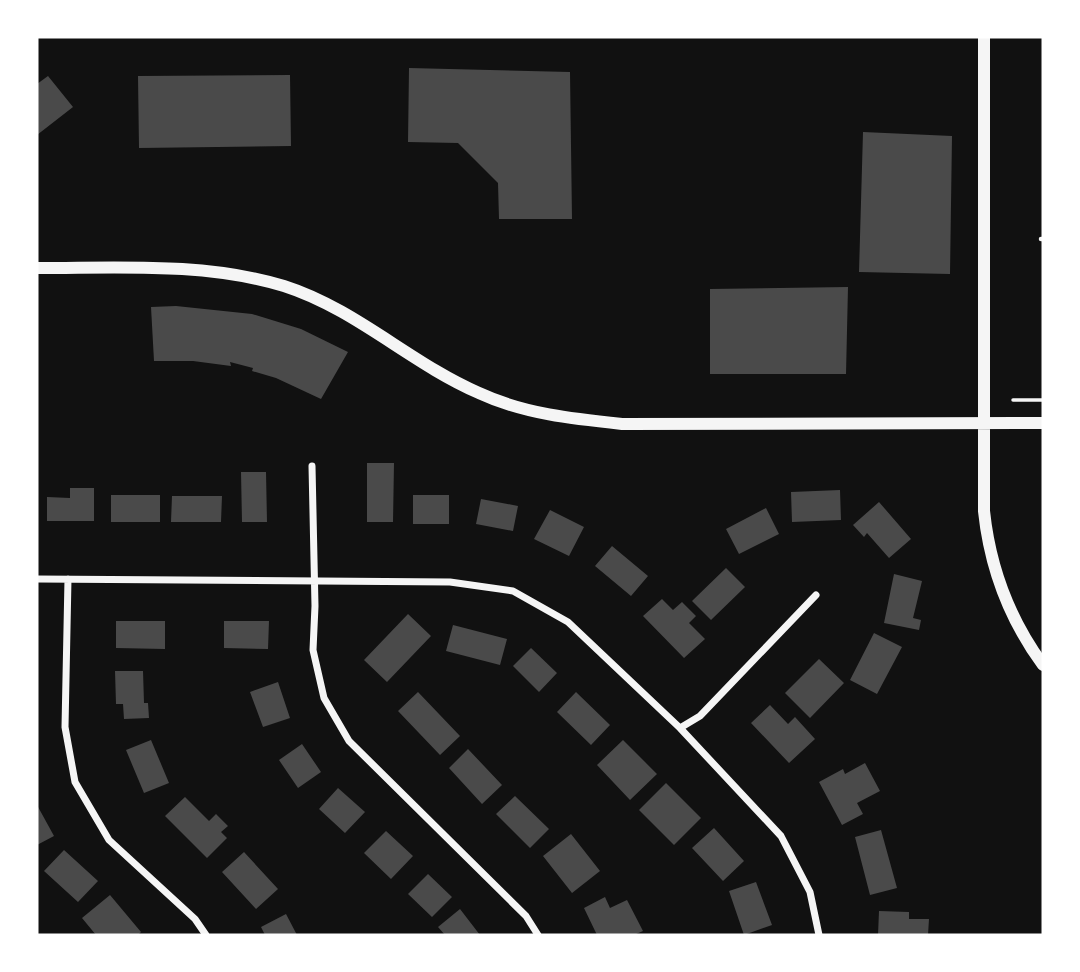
<svg xmlns="http://www.w3.org/2000/svg" width="1080" height="972" viewBox="0 0 1080 972" font-family="Quicksand,sans-serif">
<rect width="100%" height="100%" fill="#111"/>
<path fill="#4a4a4a" d="M 409,68 L 570,72 L 572,219 L 499,219 L 498,183 L 458,143 L 408,142 Z
M 290,75 L 291,146 L 139,148 L 138,76 Z
M 48,76 L 73,107 L 37,135 L 37,84 Z
M 863,132 L 952,136 L 950,274 L 859,272 Z
M 848,287 L 846,374 L 710,374 L 710,289 Z
M 176,306 L 252,314 L 301,329 L 348,352 L 321,399 L 276,378 L 252,371 L 253,368 L 230,362 L 231,366 L 193,361 L 154,361 L 151,307 Z
M 367,463 L 394,463 L 393,522 L 367,522 Z
M 241,472 L 266,472 L 267,522 L 242,522 Z
M 70,488 L 94,488 L 94,521 L 47,521 L 47,497 L 70,498 Z
M 840,490 L 841,520 L 792,522 L 791,492 Z
M 111,495 L 160,495 L 160,522 L 111,522 Z
M 413,495 L 449,495 L 449,524 L 413,524 Z
M 172,496 L 222,496 L 221,522 L 171,522 Z
M 481,499 L 518,506 L 513,531 L 476,524 Z
M 879,502 L 911,539 L 889,558 L 867,533 L 864,537 L 853,525 Z
M 766,508 L 779,534 L 739,554 L 726,529 Z
M 550,510 L 584,527 L 569,556 L 534,539 Z
M 612,546 L 648,576 L 631,596 L 595,566 Z
M 726,568 L 745,587 L 711,620 L 692,601 Z
M 894,574 L 922,581 L 913,618 L 921,620 L 919,630 L 884,623 Z
M 662,599 L 673,610 L 682,602 L 696,616 L 689,623 L 705,639 L 684,658 L 643,616 Z
M 408,614 L 431,636 L 387,682 L 364,660 Z
M 116,621 L 165,621 L 165,649 L 116,648 Z
M 224,621 L 269,621 L 268,649 L 224,648 Z
M 453,625 L 507,639 L 500,665 L 446,651 Z
M 874,633 L 902,647 L 877,694 L 850,680 Z
M 531,648 L 557,673 L 539,692 L 513,666 Z
M 819,659 L 844,683 L 810,718 L 785,693 Z
M 115,671 L 143,671 L 144,703 L 148,703 L 149,718 L 124,719 L 123,704 L 116,704 Z
M 278,682 L 290,718 L 263,727 L 250,692 Z
M 418,692 L 460,736 L 440,755 L 398,711 Z
M 576,692 L 610,725 L 591,745 L 557,712 Z
M 770,705 L 788,724 L 795,717 L 815,739 L 789,763 L 751,723 Z
M 151,740 L 169,783 L 144,793 L 126,750 Z
M 623,740 L 657,774 L 630,800 L 597,765 Z
M 302,744 L 321,772 L 298,788 L 279,760 Z
M 468,749 L 502,785 L 482,804 L 449,768 Z
M 865,763 L 880,791 L 857,803 L 863,814 L 842,825 L 819,782 L 843,769 L 845,774 Z
M 666,783 L 701,818 L 674,845 L 639,810 Z
M 338,788 L 365,812 L 345,833 L 319,809 Z
M 515,796 L 549,829 L 530,848 L 496,814 Z
M 185,797 L 209,821 L 216,814 L 228,826 L 221,832 L 227,838 L 207,858 L 165,816 Z
M 37,805 L 54,836 L 37,845 Z
M 714,828 L 744,861 L 723,881 L 692,848 Z
M 881,830 L 897,888 L 870,895 L 855,837 Z
M 386,831 L 413,856 L 391,879 L 364,853 Z
M 571,834 L 600,871 L 572,893 L 543,856 Z
M 64,850 L 98,881 L 78,902 L 44,871 Z
M 244,852 L 278,889 L 256,909 L 222,872 Z
M 428,874 L 452,897 L 432,917 L 408,894 Z
M 756,882 L 772,925 L 744,935 L 729,891 Z
M 110,895 L 141,932 L 138,935 L 96,935 L 82,918 Z
M 605,897 L 610,908 L 627,900 L 643,931 L 634,935 L 597,935 L 584,908 Z
M 460,909 L 480,935 L 445,935 L 438,927 Z
M 879,911 L 909,912 L 909,919 L 929,919 L 928,935 L 878,935 Z
M 286,914 L 297,935 L 265,935 L 261,927 Z"/>
<g fill="none" stroke-linecap="round" stroke-linejoin="round">
<path stroke="#f5f5f5" stroke-width="3.5" d="M 1013,400 L 1043,400"/>
<path stroke="#f5f5f5" stroke-width="4.5" d="M 1041,239 L 1043,239"/>
<path stroke="#f5f5f5" stroke-width="7" d="M 312,466 L 315,606 L 313,650 L 324,698 L 349,741 L 526,916 L 538,935
M 37,579 L 450,582 L 513,591 L 568,622 L 680,728 L 781,836 L 810,892 L 819,935
M 68,579 L 65,727 L 75,782 L 109,840 L 195,919 L 206,935
M 680,728 L 700,716 L 816,595"/>
<path stroke="#f5f5f5" stroke-width="12" d="M 984,37 L 984,511 C 990,568 1010,620 1043,665
M 37,268 C 119,268 205,262 284,286 C 356,309 410,363 479,393 C 524,414 574,419 623,424 L 1043,423"/>
</g>
<rect width="1080" height="972" fill="none" stroke="#ffffff" stroke-width="77"/>
</svg>
